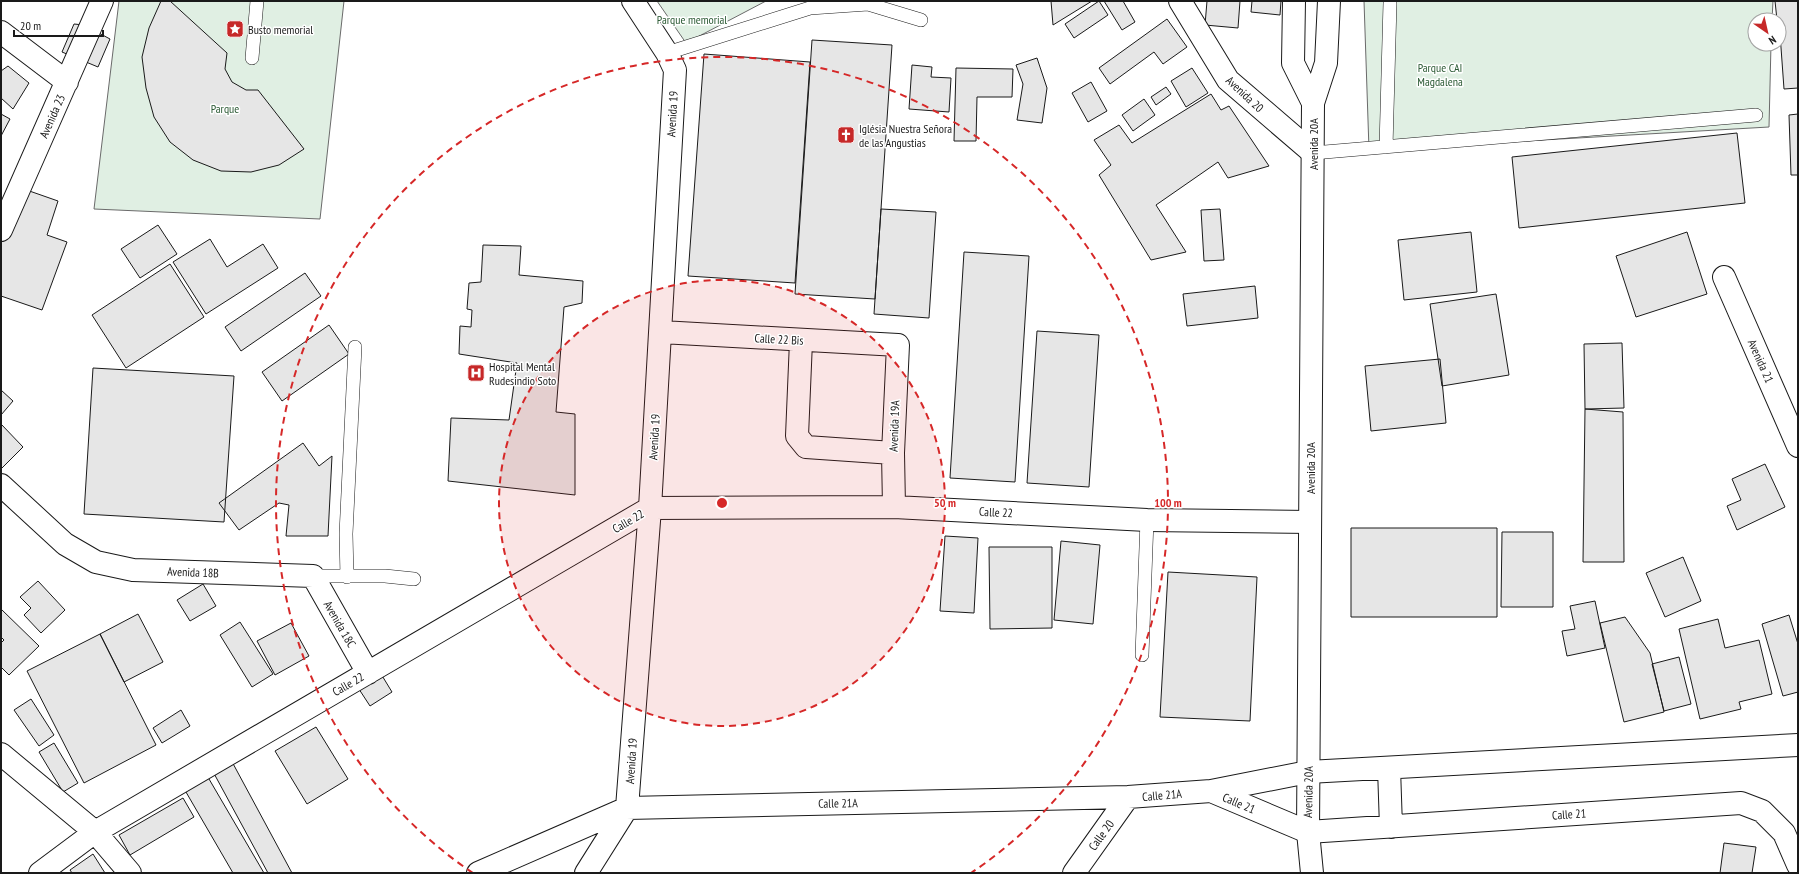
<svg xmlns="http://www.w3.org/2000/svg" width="1799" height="874" viewBox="0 0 1799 874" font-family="'PT Sans Narrow',sans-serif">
<rect width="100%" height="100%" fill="#fff"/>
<path fill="#e0efe3" stroke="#6a6a6a" d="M 119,1 L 344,1 L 320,219 L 94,209 Z
M 657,1 L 766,1 L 686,43 Z
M 1364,1 L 1773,1 L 1772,20 L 1755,20 L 1755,44 L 1771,44 L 1769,127 L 1369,150 Z"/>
<path fill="#e6e6e6" stroke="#1a1a1a" d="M 161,1 L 170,1 L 227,53 L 225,69 L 232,82 L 246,90 L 258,90 L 304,149 L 279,165 L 251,172 L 221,171 L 193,160 L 170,142 L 154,117 L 146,88 L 142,57 L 149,28 Z
M 1051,1 L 1092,1 L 1053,25 Z
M 1099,1 L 1108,15 L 1074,38 L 1065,24 Z
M 1104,1 L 1123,1 L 1135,22 L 1122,30 Z
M 1207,1 L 1240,1 L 1238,28 L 1205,25 Z
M 1252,1 L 1281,1 L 1280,15 L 1251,12 Z
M 1775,1 L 1798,1 L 1798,88 L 1784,89 L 1779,20 L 1777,20 Z
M 1167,19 L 1187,47 L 1163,64 L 1154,52 L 1110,84 L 1099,68 Z
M 74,24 L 84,25 L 110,39 L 98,67 L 62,52 Z
M 812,40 L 892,45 L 875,299 L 795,294 Z
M 704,54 L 810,62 L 795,283 L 688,276 Z
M 1037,58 L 1047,88 L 1042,123 L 1017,120 L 1023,84 L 1016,65 Z
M 912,65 L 932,67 L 931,77 L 951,78 L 949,112 L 909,109 Z
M 8,66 L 29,83 L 13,109 L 1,98 L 1,71 Z
M 956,68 L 1013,69 L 1012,97 L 977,97 L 976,141 L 954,141 Z
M 1192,68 L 1208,93 L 1186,107 L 1171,81 Z
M 1091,82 L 1107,111 L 1088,122 L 1072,93 Z
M 1166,87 L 1171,94 L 1156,105 L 1151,97 Z
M 1211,94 L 1221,110 L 1229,106 L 1269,166 L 1228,178 L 1218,162 L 1156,205 L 1186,252 L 1151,260 L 1099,175 L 1111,165 L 1094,140 L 1119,125 L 1132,143 Z
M 1144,99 L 1155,115 L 1133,131 L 1122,115 Z
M 1,114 L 10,119 L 1,136 Z
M 1798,114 L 1798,175 L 1791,175 L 1789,115 Z
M 1737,133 L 1745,203 L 1519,228 L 1512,157 Z
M 18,187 L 58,201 L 47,235 L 67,242 L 42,310 L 1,296 L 1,235 Z
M 881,209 L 936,212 L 929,318 L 874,314 Z
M 1220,209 L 1224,260 L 1204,261 L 1201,210 Z
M 158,225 L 177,254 L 140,278 L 121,249 Z
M 1471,232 L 1477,292 L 1404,300 L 1398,240 Z
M 1687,232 L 1707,294 L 1636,317 L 1616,256 Z
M 210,239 L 227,267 L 263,244 L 278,268 L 206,314 L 173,262 Z
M 483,245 L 521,246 L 519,275 L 583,281 L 582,303 L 564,307 L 556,412 L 575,414 L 575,495 L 448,481 L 451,418 L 509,420 L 517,363 L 459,354 L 460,326 L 471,327 L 472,310 L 467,309 L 469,283 L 481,282 Z
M 964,252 L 1029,256 L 1015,482 L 950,478 Z
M 170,264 L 204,317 L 126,368 L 92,315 Z
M 305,273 L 321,296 L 241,351 L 225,327 Z
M 1255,286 L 1258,318 L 1187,326 L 1183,294 Z
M 1496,294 L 1509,375 L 1442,386 L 1430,304 Z
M 329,325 L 349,354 L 282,401 L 262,372 Z
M 1037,331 L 1099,335 L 1089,487 L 1027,483 Z
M 1622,343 L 1624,408 L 1585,409 L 1584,344 Z
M 1440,359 L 1446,423 L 1371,431 L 1365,366 Z
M 93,368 L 234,376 L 224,522 L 84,514 Z
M 1,390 L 13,401 L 1,415 Z
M 1585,409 L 1623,412 L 1624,562 L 1583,562 Z
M 1,424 L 23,447 L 1,469 Z
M 303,443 L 319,466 L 332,456 L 328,536 L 286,536 L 289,505 L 279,503 L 239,530 L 219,503 Z
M 1765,464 L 1785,507 L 1737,530 L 1727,506 L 1741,500 L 1732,479 Z
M 1351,528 L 1497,528 L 1497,617 L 1351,617 Z
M 1502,532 L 1553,532 L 1553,607 L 1501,607 Z
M 945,536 L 978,538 L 974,613 L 940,611 Z
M 1061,541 L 1100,545 L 1093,624 L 1054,620 Z
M 989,547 L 1052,547 L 1052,628 L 990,629 Z
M 1683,557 L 1701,601 L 1665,617 L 1646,573 Z
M 1168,572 L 1257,577 L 1250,721 L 1160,717 Z
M 38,581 L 65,610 L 41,633 L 24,615 L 31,608 L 20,597 Z
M 203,584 L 216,606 L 190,621 L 177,600 Z
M 1595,601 L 1605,648 L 1567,656 L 1562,631 L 1575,629 L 1570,606 Z
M 1,609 L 39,646 L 9,675 L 1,667 L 1,643 L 4,640 L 1,637 Z
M 138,614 L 163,662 L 124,682 L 100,634 Z
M 1789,615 L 1798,644 L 1798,692 L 1783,696 L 1762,624 Z
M 1625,617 L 1650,653 L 1664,712 L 1624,722 L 1600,623 Z
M 1718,619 L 1725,648 L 1759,640 L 1772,694 L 1739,702 L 1741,709 L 1700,719 L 1679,629 Z
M 240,622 L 273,674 L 252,687 L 220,635 Z
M 291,623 L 309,656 L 275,675 L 257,641 Z
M 100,634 L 156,745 L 84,783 L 27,671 Z
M 1679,657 L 1691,704 L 1664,711 L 1652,664 Z
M 378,669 L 392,692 L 370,706 L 355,683 Z
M 31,699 L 54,735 L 39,746 L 14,710 Z
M 181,710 L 190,726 L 162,743 L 153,728 Z
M 316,727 L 348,779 L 307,804 L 275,751 Z
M 54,743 L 78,783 L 63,792 L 39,752 Z
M 230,758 L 292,873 L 268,873 L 211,768 Z
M 202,767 L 264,873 L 233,873 L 179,780 Z
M 183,798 L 194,817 L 130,855 L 119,835 Z
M 1724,843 L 1756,847 L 1752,873 L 1720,873 Z
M 93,854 L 105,873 L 72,873 L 70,870 Z"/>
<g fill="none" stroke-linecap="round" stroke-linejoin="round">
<defs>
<path id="service" d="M 667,53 L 810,8 L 868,4 L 921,20
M 252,58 L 257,1
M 1386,147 L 1390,3
M 1313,153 L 1756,115
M 313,576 L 385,576 L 414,579
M 347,577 L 346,534 L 355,347
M 1142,655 L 1147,520"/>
<path id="minor" d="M 1180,1 L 1228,80 L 1313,153
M 1,32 L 67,82
M 1,230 L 102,1
M 1724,277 L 1798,446
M 661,332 L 898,345 L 893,453 L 894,507
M 801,341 L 797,436 L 806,447 L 893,453
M 1,485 L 65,544 L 96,562 L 133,570 L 313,576 L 368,673
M 1,754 L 95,832 L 130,873
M 1389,768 L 1391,827
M 1211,791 L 1308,832 L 1741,803 L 1762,811 L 1784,833 L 1798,865
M 40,873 L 95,832 L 650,508 L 894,507 L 1147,520 L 1310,522
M 478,873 L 627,808 L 1128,797 L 1211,791 L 1308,772 L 1798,745
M 586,873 L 627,808 L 650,508 L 675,70 L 667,53 L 633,1
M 1074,873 L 1128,797"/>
<path id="secondary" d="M 1294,1 L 1293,63 L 1313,103
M 1312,873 L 1308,832 L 1313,103 L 1326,63 L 1329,1"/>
</defs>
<use href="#service" stroke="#1a1a1a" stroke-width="14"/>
<use href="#minor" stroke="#1a1a1a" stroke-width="24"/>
<use href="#secondary" stroke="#1a1a1a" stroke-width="24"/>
<use href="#service" stroke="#fff" stroke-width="13"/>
<use href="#minor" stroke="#fff" stroke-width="22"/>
<use href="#secondary" stroke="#fff" stroke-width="22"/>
</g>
<circle cx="722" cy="503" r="223" fill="#d62828" fill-opacity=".12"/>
<g fill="none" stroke="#d62828" stroke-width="2" stroke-dasharray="7 5">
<circle cx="722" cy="503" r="223"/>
<path d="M473 873A446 446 0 1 1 971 873"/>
</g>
<defs>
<symbol id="sight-square" viewBox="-11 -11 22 22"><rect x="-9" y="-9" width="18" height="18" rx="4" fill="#c62828" stroke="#fff"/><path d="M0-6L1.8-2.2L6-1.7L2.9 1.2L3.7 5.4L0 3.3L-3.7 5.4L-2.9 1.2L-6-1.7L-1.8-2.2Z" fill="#fff"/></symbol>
<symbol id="church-square" viewBox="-11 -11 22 22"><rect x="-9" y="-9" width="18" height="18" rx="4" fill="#c62828" stroke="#fff"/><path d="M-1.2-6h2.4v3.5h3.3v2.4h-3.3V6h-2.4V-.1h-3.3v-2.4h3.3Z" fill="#fff"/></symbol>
<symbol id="hospital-square" viewBox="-11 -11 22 22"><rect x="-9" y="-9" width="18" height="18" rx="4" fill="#c62828" stroke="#fff"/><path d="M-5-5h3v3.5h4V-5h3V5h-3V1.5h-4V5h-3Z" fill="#fff"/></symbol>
</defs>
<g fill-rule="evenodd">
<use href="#sight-square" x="225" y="19" width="20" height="20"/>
<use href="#church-square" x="836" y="125" width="20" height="20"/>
<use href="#hospital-square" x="466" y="363" width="20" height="20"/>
</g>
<g text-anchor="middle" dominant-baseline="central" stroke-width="3" stroke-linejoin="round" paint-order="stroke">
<g font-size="12" fill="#2b5a34" stroke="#fff">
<text x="692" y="19">Parque memorial</text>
<text x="1440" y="67">Parque CAI<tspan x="1440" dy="14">Magdalena</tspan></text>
<text x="225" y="108">Parque</text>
</g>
<g font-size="12" fill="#1a1a1a" stroke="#fff" text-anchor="start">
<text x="248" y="29">Busto memorial</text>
<text x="859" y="128">Iglésia Nuestra Señora<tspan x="859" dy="14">de las Angustias</tspan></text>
<text x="489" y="366">Hospital Mental<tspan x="489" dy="14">Rudesindio Soto</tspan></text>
</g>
<g font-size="12" fill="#1a1a1a" stroke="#fff">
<text transform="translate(1245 94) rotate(43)">Avenida 20</text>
<text transform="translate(672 114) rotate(-87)">Avenida 19</text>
<text transform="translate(52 116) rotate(-66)">Avenida 23</text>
<text transform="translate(1313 144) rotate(-90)">Avenida 20A</text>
<text transform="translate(779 339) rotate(3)">Calle 22 Bis</text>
<text transform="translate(1761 361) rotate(66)">Avenida 21</text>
<text transform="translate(894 426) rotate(-88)">Avenida 19A</text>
<text transform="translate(654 437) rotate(-87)">Avenida 19</text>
<text transform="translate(1310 468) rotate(-90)">Avenida 20A</text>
<text transform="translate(996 512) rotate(3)">Calle 22</text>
<text transform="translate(628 521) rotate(-30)">Calle 22</text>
<text transform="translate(193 572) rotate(2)">Avenida 18B</text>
<text transform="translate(340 624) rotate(60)">Avenida 18C</text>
<text transform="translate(348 684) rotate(-30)">Calle 22</text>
<text transform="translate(631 761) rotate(-86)">Avenida 19</text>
<text transform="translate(1308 792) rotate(-89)">Avenida 20A</text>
<text transform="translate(1162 795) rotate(-5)">Calle 21A</text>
<text transform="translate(838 803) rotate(-1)">Calle 21A</text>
<text transform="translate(1239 803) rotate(23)">Calle 21</text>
<text transform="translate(1569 814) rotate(-4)">Calle 21</text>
<text transform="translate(1101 835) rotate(-54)">Calle 20</text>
</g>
</g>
<circle cx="722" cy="503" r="6" fill="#d62828" stroke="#fff" stroke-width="2"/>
<g font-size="12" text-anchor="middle" font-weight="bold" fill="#d62828" stroke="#fff" stroke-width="3" stroke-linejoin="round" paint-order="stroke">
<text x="945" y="507">50 m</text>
<text x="1168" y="507">100 m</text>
</g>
<rect width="1799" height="874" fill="none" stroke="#1a1a1a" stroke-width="4"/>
<g transform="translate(1767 32) rotate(146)"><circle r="19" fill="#ffffff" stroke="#a3a3a3"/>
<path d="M0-3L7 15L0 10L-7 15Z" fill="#c62828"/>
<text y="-6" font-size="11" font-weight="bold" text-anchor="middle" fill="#1a1a1a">N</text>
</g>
<path d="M14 30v6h89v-6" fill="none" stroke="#1a1a1a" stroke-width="2"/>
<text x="20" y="30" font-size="12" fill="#1a1a1a" stroke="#ffffff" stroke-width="3" paint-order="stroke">20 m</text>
</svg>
